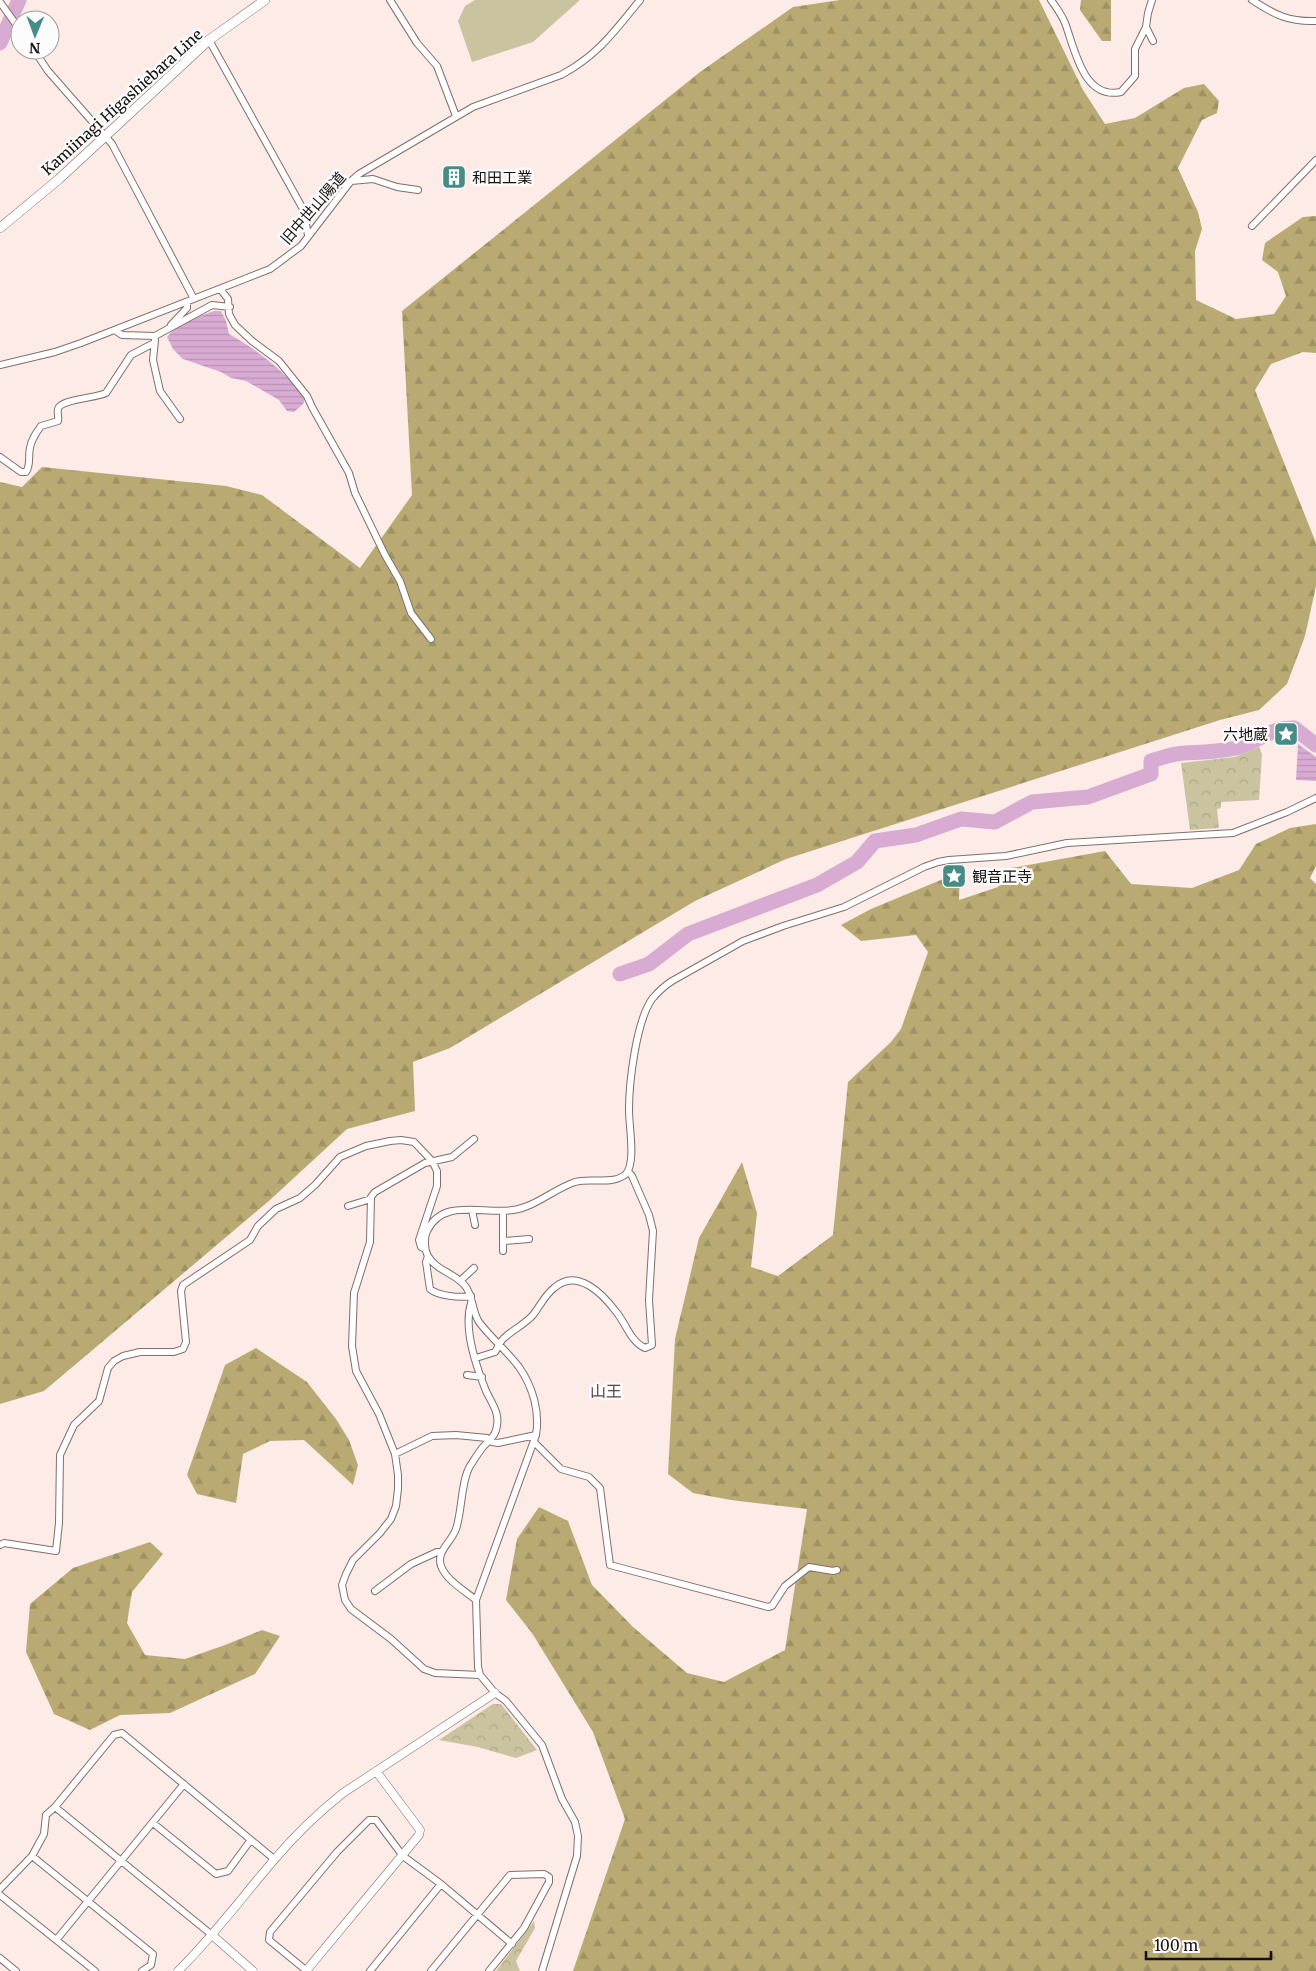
<svg xmlns="http://www.w3.org/2000/svg" width="1316" height="1971" viewBox="0 0 1316 1971" font-family="Merriweather,'Noto Sans JP',serif">
<defs>
<pattern id="forest-firs" width="22" height="20" patternUnits="userSpaceOnUse" patternTransform="scale(1.25)"><rect width="22" height="20" fill="#b9aa73"/><path d="M5 1l3.5 6h-7zM16 11l3.5 6h-7z" fill="#9e9162"/></pattern>
<pattern id="park-crowns" width="20" height="18" patternUnits="userSpaceOnUse" patternTransform="scale(1.25)"><rect width="20" height="18" fill="#cbc2a0"/><path d="M2 6a3 3 0 1 1 6 0M12 15a3 3 0 1 1 6 0" fill="none" stroke="#aea689"/></pattern>
<pattern id="water-rules" width="6" height="5" patternUnits="userSpaceOnUse" patternTransform="scale(1.25)"><rect width="6" height="5" fill="#d8abd3"/><path d="M0 2.5h6" fill="none" stroke="#b992b4"/></pattern>
</defs>
<rect width="100%" height="100%" fill="#fcebe7"/>
<path fill="#cbc2a0" d="M 475,0 L 580,0 L 533,42 L 472,62 L 458,21 L 465,6 Z"/>
<path fill="url(#forest-firs)" d="M 840,0 L 1039,0 L 1083,90 L 1105,124 L 1135,118 L 1184,88 L 1204,84 L 1219,101 L 1217,113 L 1202,120 L 1178,168 L 1198,212 L 1202,229 L 1195,251 L 1196,300 L 1236,319 L 1274,314 L 1286,296 L 1278,272 L 1262,260 L 1265,243 L 1303,217 L 1316,216 L 1316,353 L 1303,352 L 1271,364 L 1255,390 L 1316,543 L 1316,586 L 1305,636 L 1287,684 L 1259,710 L 1220,720 L 786,859 L 695,901 L 450,1048 L 413,1062 L 415,1111 L 347,1129 L 270,1200 L 44,1391 L 0,1404 L 0,482 L 22,487 L 42,467 L 226,486 L 262,495 L 360,568 L 412,495 L 402,311 L 700,72 L 793,7 Z
M 1081,0 L 1111,0 L 1111,41 L 1102,41 L 1080,10 Z
M 1316,824 L 1316,866 L 1310,878 L 1316,884 L 1316,1971 L 573,1971 L 625,1819 L 593,1732 L 532,1633 L 506,1600 L 517,1539 L 539,1507 L 568,1521 L 592,1585 L 633,1627 L 687,1673 L 724,1682 L 785,1650 L 807,1509 L 731,1500 L 693,1493 L 668,1474 L 675,1339 L 699,1238 L 742,1162 L 757,1213 L 751,1267 L 778,1276 L 833,1235 L 848,1082 L 891,1042 L 901,1029 L 928,952 L 916,935 L 861,941 L 841,925 L 871,909 L 960,872 L 959,900 L 998,887 L 1006,869 L 1105,851 L 1131,884 L 1192,888 L 1239,870 L 1256,844 L 1290,828 Z
M 256,1348 L 307,1382 L 336,1419 L 349,1440 L 358,1465 L 353,1485 L 304,1440 L 270,1441 L 243,1454 L 236,1503 L 197,1494 L 187,1475 L 225,1365 Z
M 150,1542 L 163,1554 L 132,1592 L 127,1623 L 145,1655 L 185,1659 L 225,1645 L 262,1630 L 280,1636 L 255,1674 L 170,1713 L 120,1715 L 90,1730 L 54,1714 L 26,1652 L 30,1604 L 73,1568 Z"/>
<path fill="url(#park-crowns)" d="M 1259,747 L 1262,754 L 1259,800 L 1221,802 L 1221,808 L 1217,809 L 1219,828 L 1190,830 L 1181,763 L 1235,757 Z
M 493,1704 L 501,1704 L 537,1750 L 516,1758 L 478,1747 L 439,1740 Z
M 534,1921 L 535,1928 L 516,1961 L 520,1971 L 496,1971 Z"/>
<path fill="url(#water-rules)" d="M 214,311 L 221,311 L 226,321 L 229,334 C 259,351 285,371 305,399 L 303,404 L 294,412 L 287,411 L 279,400 L 246,381 L 231,378 L 221,372 L 183,359 L 173,349 L 167,337 C 178,323 197,317 214,311 Z
M 1298,744 L 1316,757 L 1316,781 L 1296,780 Z"/>
<g fill="none" stroke-linecap="round" stroke-linejoin="round">
<path stroke="#d8abd3" stroke-width="15" d="M 0,43 L 19,0
M 620,974 L 649,964 L 688,934 L 817,885 L 857,862 L 875,841 L 916,835 L 961,819 L 995,822 L 1032,802 L 1088,797 L 1151,774 L 1151,761 C 1161,758 1174,753 1185,753 C 1202,752 1219,752 1236,748 C 1258,742 1271,727 1294,728 L 1316,745"/>
<defs>
<path id="minor" d="M 390,0 L 417,43 L 437,66 L 456,116
M 1051,0 C 1056,7 1062,15 1065,23 C 1075,49 1083,100 1121,92 L 1135,76 L 1135,49 L 1146,27 L 1148,13 L 1152,0
M 1252,0 C 1275,15 1289,22 1316,21
M 0,2 L 20,30
M 1146,27 L 1153,41
M 209,40 L 303,209 L 308,235
M 34,50 L 48,71 L 112,144 L 194,299
M 351,181 L 373,179 L 397,187 L 418,190
M 1252,226 L 1316,160
M 221,290 L 228,299 L 229,314 L 235,325 L 252,341 L 279,361 L 307,396 L 312,407 L 349,473 L 355,493 L 385,555 L 400,581 L 411,613 L 431,639
M 171,325 L 187,308 L 187,302
M 116,331 L 122,335 L 155,336 L 212,305 L 230,307
M 155,340 L 153,360 L 160,391 L 180,419
M 0,365 L 55,352 L 81,343 L 270,269 L 301,246 L 351,181 L 359,174 L 473,107 L 561,75 C 598,55 614,32 640,0
M 0,457 L 21,472 L 26,472 C 31,465 28,456 30,448 C 31,440 36,433 41,426 L 58,421 C 59,418 57,413 58,409 C 60,399 97,398 106,393 L 131,355 L 154,343
M 474,1139 L 452,1157 L 425,1163 L 375,1192 L 371,1197 L 370,1242 L 354,1293 L 352,1346 L 356,1371 L 379,1414 L 395,1454 L 398,1475 L 398,1489 L 396,1506 L 391,1519 L 380,1533 L 353,1560 L 346,1574 L 342,1585 L 345,1600 L 351,1609 L 391,1639 L 424,1669 L 435,1673 L 480,1675
M 348,1206 L 371,1199
M 472,1210 L 475,1225
M 503,1211 L 503,1251
M 504,1241 L 529,1239
M 428,1256 L 426,1262 L 430,1289 C 438,1296 460,1298 471,1296
M 460,1281 L 474,1268
M 471,1303 C 463,1329 476,1366 486,1391 C 492,1404 501,1414 496,1430 C 494,1438 488,1441 483,1447 C 478,1453 474,1460 470,1466 C 461,1481 462,1512 456,1529 C 451,1543 436,1551 441,1566 C 446,1580 465,1591 476,1600
M 476,1358 L 495,1352 C 498,1348 499,1343 503,1339 C 512,1330 524,1325 533,1315 C 540,1306 545,1295 554,1288 C 577,1267 603,1294 617,1313 C 626,1324 631,1342 645,1348 L 652,1345 L 649,1300 L 653,1231 L 649,1215 L 632,1176 L 628,1171
M 467,1375 L 482,1377
M 534,1442 L 561,1469 L 589,1477 L 600,1488 L 610,1565 L 768,1607 L 772,1606 L 785,1586 L 809,1567 L 833,1571 L 837,1570
M 395,1454 L 432,1436 L 456,1435 L 487,1438 L 492,1442 L 498,1443 L 536,1435
M 0,1545 L 4,1543 L 56,1551 L 59,1523 L 60,1455 L 74,1425 L 99,1401 L 108,1368 L 114,1361 L 123,1356 L 140,1352 L 174,1352 L 183,1349 L 186,1342 L 181,1291 L 183,1285 L 250,1240 L 258,1226 L 276,1209 L 300,1198 L 315,1185 L 340,1157 L 366,1146 L 390,1141 L 401,1140 L 414,1142 L 432,1161 L 437,1171 L 437,1186 L 419,1240 L 421,1247 L 425,1249
M 375,1591 L 411,1564 L 437,1552 L 441,1552
M 55,1807 L 212,1935
M 153,1823 L 216,1874 L 228,1871 L 250,1841
M 32,1856 L 153,1954 L 151,1965 L 142,1971
M 0,1889 L 32,1856 L 44,1834 L 46,1815 L 55,1807 L 114,1735 L 122,1733 L 274,1859
M 0,1895 L 95,1971
M 57,1939 L 184,1784
M 0,1958 L 16,1971
M 307,1971 L 269,1940 L 270,1932 L 337,1852 L 369,1820 L 376,1820 L 403,1856 L 441,1884 L 512,1944
M 370,1971 L 441,1884
M 431,1971 L 510,1875 L 544,1874 L 549,1877 L 549,1882 L 524,1928 L 489,1971
M 542,1971 L 577,1856 L 578,1836 L 575,1822 L 562,1799 L 542,1745 L 506,1701 L 495,1693 L 480,1675 L 478,1667 L 476,1600 L 536,1435 C 540,1412 533,1387 519,1367 C 507,1351 491,1338 479,1322 C 472,1311 473,1297 466,1287 C 456,1273 436,1271 428,1256 C 424,1249 424,1238 427,1231 C 443,1197 484,1215 513,1210 C 535,1207 554,1189 575,1182 C 592,1177 611,1186 626,1174 C 636,1162 629,1127 629,1110 C 629,1083 636,1022 652,999 C 658,992 664,986 672,981 L 743,941 L 783,926 L 844,907 L 924,867 L 938,862 L 949,860 L 1006,856 L 1067,843 L 1233,833 L 1287,812 L 1316,798"/>
<path id="tertiary" d="M 212,1935 L 253,1971
M 178,1971 C 213,1937 242,1897 274,1860 C 295,1835 318,1813 343,1793 L 495,1693
M 306,1971 L 419,1835 L 420,1830 L 376,1771"/>
<path id="secondary" d="M 0,228 L 59,179 L 209,40 L 265,0"/>
</defs>
<use href="#minor" stroke="#816e6a" stroke-width="8"/>
<use href="#tertiary" stroke="#816e6a" stroke-width="9"/>
<use href="#secondary" stroke="#816e6a" stroke-width="10"/>
<use href="#minor" stroke="#fff" stroke-width="6"/>
<use href="#tertiary" stroke="#fff" stroke-width="8"/>
<use href="#secondary" stroke="#fff" stroke-width="9"/>
</g>
<defs>
<symbol id="building-square" viewBox="-11 -11 22 22"><rect x="-9" y="-9" width="18" height="18" rx="4" fill="#458c86" stroke="#fcfcfc"/><path d="M-4-6H4V6H1V3H-1V6H-4ZM-2.5-4.3h1.7v1.8h-1.7ZM.8-4.3h1.7v1.8H.8ZM-2.5-1h1.7V.8h-1.7ZM.8-1h1.7V.8H.8Z" fill="#fff"/></symbol>
<symbol id="sight-square" viewBox="-11 -11 22 22"><rect x="-9" y="-9" width="18" height="18" rx="4" fill="#458c86" stroke="#fcfcfc"/><path d="M0-6L1.8-2.2L6-1.7L2.9 1.2L3.7 5.4L0 3.3L-3.7 5.4L-2.9 1.2L-6-1.7L-1.8-2.2Z" fill="#fff"/></symbol>
</defs>
<g fill-rule="evenodd">
<use href="#building-square" x="440" y="163" width="28" height="28"/>
<use href="#sight-square" x="1272" y="720" width="28" height="28"/>
<use href="#sight-square" x="940" y="862" width="28" height="28"/>
</g>
<g text-anchor="middle" dominant-baseline="central" stroke-width="5" stroke-linejoin="round" paint-order="stroke">
<g font-size="15" fill="#17100e" stroke="#fcfcfc">
<text transform="translate(122 102) rotate(-42)">Kamiinagi Higashiebara Line</text>
<text transform="translate(313 208) rotate(-49)">旧中世山陽道</text>
</g>
<g font-size="15" fill="#17100e" stroke="#fcfcfc" text-anchor="start">
<text x="472" y="177">和田工業</text>
<text x="1268" y="734" text-anchor="end">六地蔵</text>
<text x="972" y="876">観音正寺</text>
</g>
<g font-size="16" fill="#594844" stroke="#fcfcfc">
<text x="606" y="1391">山王</text>
</g>
</g>
<g transform="translate(35 35) rotate(181)"><circle r="24" fill="#fcfcfc" stroke="#a09e9d"/>
<path d="M0-4L9 19L0 12L-9 19Z" fill="#458c86"/>
<text y="-8" font-size="14" font-weight="bold" text-anchor="middle" fill="#17100e">N</text>
</g>
<path d="M1146 1951v8h125v-8" fill="none" stroke="#17100e" stroke-width="2.5"/>
<text x="1154" y="1951" font-size="15" fill="#17100e" stroke="#fcfcfc" stroke-width="4" paint-order="stroke">100 m</text>
</svg>
